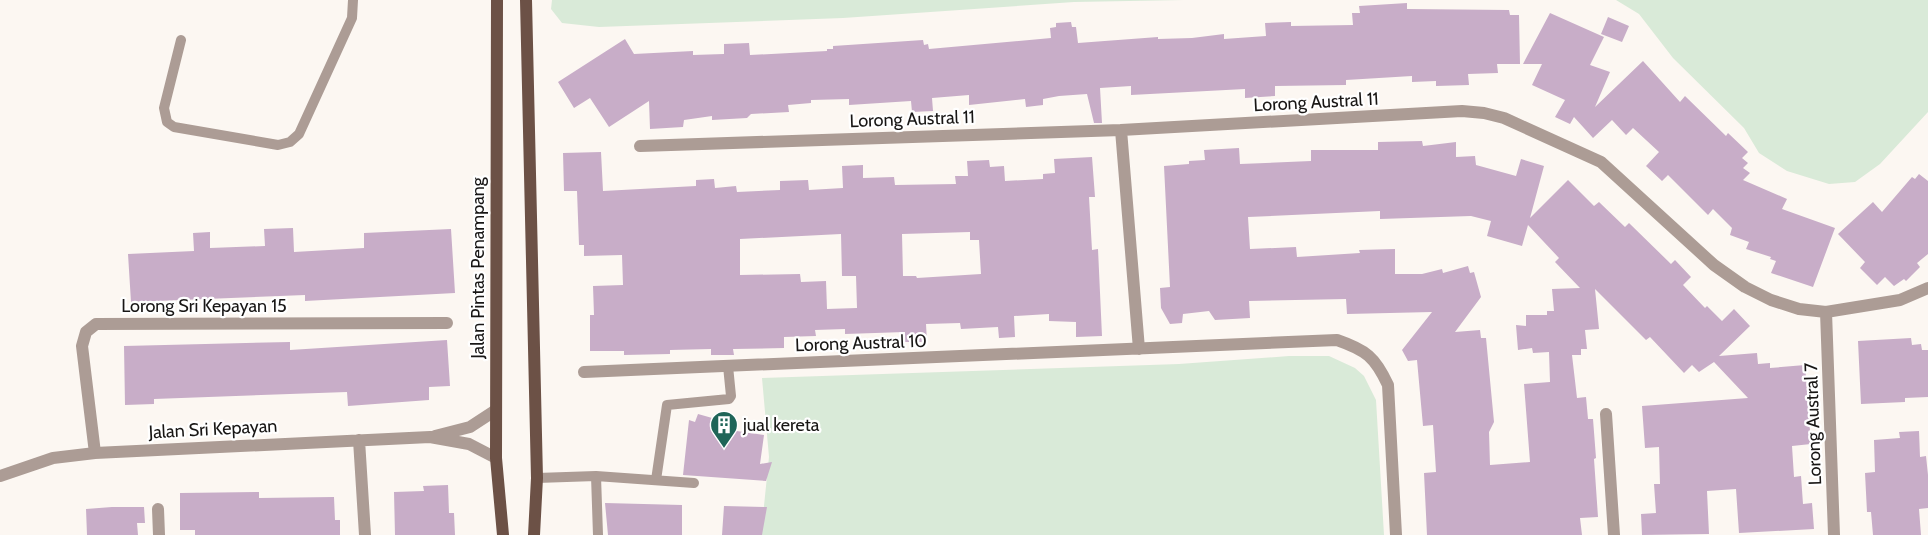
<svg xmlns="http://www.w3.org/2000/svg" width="1928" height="535" viewBox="0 0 1928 535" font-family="Cabin,sans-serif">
<rect width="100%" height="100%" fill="#fcf7f2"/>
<path fill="#d9ead8" d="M 552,0 L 1184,0 L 1074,2 L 843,18 L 599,27 L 562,23 L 551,9 Z
M 1616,0 L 1928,0 L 1928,112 L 1880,164 L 1855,182 L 1829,184 L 1787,171 L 1759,153 L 1744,128 L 1673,58 L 1639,14 Z
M 1289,356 L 1329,356 L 1355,368 L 1364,376 L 1376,400 L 1384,535 L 761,535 L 769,457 L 762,378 L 1179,364 Z"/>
<path fill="#c8adc8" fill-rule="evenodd" d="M 1407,3 L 1407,9 L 1509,10 L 1510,15 L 1519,15 L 1520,64 L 1497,64 L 1498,73 L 1468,74 L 1469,85 L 1436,86 L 1436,81 L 1412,82 L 1412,76 L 1346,80 L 1346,85 L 1275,86 L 1275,96 L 1245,98 L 1245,89 L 1131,95 L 1131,86 L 1100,88 L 1102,123 L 1094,123 L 1087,94 L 1059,96 L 1043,99 L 1043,105 L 1026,107 L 1025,99 L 969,105 L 969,95 L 932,98 L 933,111 L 912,112 L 911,101 L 849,105 L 849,99 L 811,100 L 811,103 L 788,105 L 789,112 L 751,114 L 747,118 L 712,120 L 712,116 L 684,120 L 683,127 L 650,129 L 649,101 L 609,127 L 590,98 L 574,108 L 558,82 L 625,39 L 634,54 L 693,51 L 693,55 L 724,54 L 724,44 L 749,43 L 750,55 L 827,51 L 827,49 L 833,49 L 833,46 L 923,40 L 924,45 L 928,44 L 929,49 L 1051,38 L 1050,28 L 1056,27 L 1056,23 L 1071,22 L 1072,27 L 1076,27 L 1078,43 L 1158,37 L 1158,39 L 1192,38 L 1224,34 L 1224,39 L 1266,36 L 1265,23 L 1291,22 L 1291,26 L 1353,25 L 1352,13 L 1360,13 L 1359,6 Z
M 1550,13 L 1604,37 L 1590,65 L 1610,72 L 1595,107 L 1643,61 L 1680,102 L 1685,96 L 1726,136 L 1728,133 L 1748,152 L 1742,158 L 1748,163 L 1743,168 L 1750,173 L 1743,180 L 1787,199 L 1782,209 L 1835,228 L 1813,287 L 1771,273 L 1776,261 L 1770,259 L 1771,257 L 1746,249 L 1749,242 L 1730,235 L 1732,228 L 1713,209 L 1708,215 L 1668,175 L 1662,181 L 1646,166 L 1659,152 L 1633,128 L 1626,135 L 1612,120 L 1593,138 L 1574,117 L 1570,124 L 1555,117 L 1565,100 L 1532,85 L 1542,64 L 1523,64 Z
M 1608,17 L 1629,26 L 1622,42 L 1601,34 Z
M 1422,141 L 1423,146 L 1456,142 L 1456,157 L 1475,156 L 1476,165 L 1516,176 L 1521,159 L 1544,166 L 1530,218 L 1568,180 L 1594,206 L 1599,202 L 1625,227 L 1629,223 L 1671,264 L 1675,260 L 1691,277 L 1683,285 L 1705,308 L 1707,306 L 1722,321 L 1734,309 L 1750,326 L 1719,356 L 1757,353 L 1758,364 L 1770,363 L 1770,368 L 1805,365 L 1811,444 L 1792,446 L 1794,477 L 1801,476 L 1803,504 L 1812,503 L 1814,529 L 1739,533 L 1736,489 L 1707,491 L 1709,534 L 1642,535 L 1641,514 L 1656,513 L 1654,484 L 1660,484 L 1659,447 L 1645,448 L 1642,406 L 1748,398 L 1714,362 L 1699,372 L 1692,365 L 1684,373 L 1650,337 L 1646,340 L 1595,289 L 1599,329 L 1585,330 L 1587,349 L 1581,349 L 1581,355 L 1572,355 L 1577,398 L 1586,397 L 1588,419 L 1593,419 L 1596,458 L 1594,459 L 1598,517 L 1580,518 L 1582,535 L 1427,535 L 1424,473 L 1436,472 L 1433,425 L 1423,426 L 1417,360 L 1408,361 L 1402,350 L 1432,312 L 1347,314 L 1346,299 L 1249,301 L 1250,318 L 1215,320 L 1209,311 L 1183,314 L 1182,323 L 1170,324 L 1161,308 L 1160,288 L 1170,287 L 1164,166 L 1189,164 L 1189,161 L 1205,160 L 1204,150 L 1239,148 L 1240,164 L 1311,161 L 1311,150 L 1378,150 L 1378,142 ZM 1380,211 L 1380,219 L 1471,216 L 1491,221 L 1487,236 L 1522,246 L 1528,225 L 1559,258 L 1555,262 L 1580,288 L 1552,289 L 1554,311 L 1547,311 L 1547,315 L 1526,315 L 1526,326 L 1516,325 L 1518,350 L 1532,348 L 1533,353 L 1549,352 L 1550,382 L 1524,384 L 1530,462 L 1490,465 L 1489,432 L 1494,422 L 1486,338 L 1481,338 L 1480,330 L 1455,332 L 1481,297 L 1474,272 L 1470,273 L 1468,266 L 1443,273 L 1442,269 L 1422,274 L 1395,274 L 1395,249 L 1359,250 L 1360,253 L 1297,257 L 1296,247 L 1250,249 L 1248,217 Z
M 601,152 L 603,191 L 696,186 L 696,180 L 714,179 L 715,188 L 736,186 L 737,192 L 780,190 L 780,181 L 808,180 L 809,190 L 843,188 L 842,166 L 863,165 L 863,178 L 894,177 L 895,185 L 956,184 L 955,176 L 968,176 L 967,161 L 989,160 L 990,167 L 1004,166 L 1005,181 L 1043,179 L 1043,174 L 1055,173 L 1054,159 L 1092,157 L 1095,197 L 1089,197 L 1092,250 L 1098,249 L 1102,336 L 1076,337 L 1076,322 L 1049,321 L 1049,314 L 1014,316 L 1015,337 L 999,338 L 998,327 L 961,329 L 960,323 L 926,324 L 927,342 L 905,342 L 905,332 L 845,334 L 845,329 L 815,330 L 816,336 L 784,337 L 784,348 L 733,349 L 734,355 L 711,355 L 711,349 L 670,350 L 670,354 L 624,355 L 624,351 L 590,351 L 590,315 L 594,315 L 593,286 L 623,285 L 622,255 L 584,256 L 584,245 L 579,245 L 577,191 L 564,191 L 563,153 ZM 970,232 L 970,240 L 979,240 L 981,274 L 917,278 L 916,276 L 903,276 L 902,234 ZM 841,234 L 842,276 L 856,276 L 857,308 L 827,309 L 826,281 L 801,282 L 800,274 L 740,275 L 740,239 Z
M 1919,174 L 1928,181 L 1928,254 L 1917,263 L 1920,267 L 1906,281 L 1904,279 L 1894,286 L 1885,277 L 1877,285 L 1860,268 L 1865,262 L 1838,234 L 1873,202 L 1882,212 L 1912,177 L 1915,179 Z
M 293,228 L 294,252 L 364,248 L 364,233 L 451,229 L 455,293 L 305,301 L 305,295 L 131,302 L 128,254 L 194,251 L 193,233 L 210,232 L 210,248 L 265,246 L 264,229 Z
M 1911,338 L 1912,345 L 1921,344 L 1922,350 L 1928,350 L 1928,397 L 1905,398 L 1905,402 L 1861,404 L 1858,341 Z
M 447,340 L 450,386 L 429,387 L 429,400 L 348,406 L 347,392 L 154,399 L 154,404 L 125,405 L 124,346 L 290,342 L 290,350 Z
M 698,414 L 730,423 L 730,430 L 764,435 L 760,464 L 772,462 L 766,481 L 683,475 L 689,420 L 695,422 Z
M 1919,431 L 1920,457 L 1926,456 L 1928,475 L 1928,508 L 1919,509 L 1921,535 L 1873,535 L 1871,512 L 1867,512 L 1865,473 L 1875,472 L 1874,440 L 1900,438 L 1899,432 Z
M 448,485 L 449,513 L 454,513 L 455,535 L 395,535 L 394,492 L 424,491 L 423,486 Z
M 259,492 L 259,498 L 334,497 L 335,520 L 340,520 L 340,535 L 195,535 L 195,530 L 180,530 L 180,493 Z
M 605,503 L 682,505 L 682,535 L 608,535 Z
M 724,506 L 767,507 L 762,535 L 722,535 Z
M 112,507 L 144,507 L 145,523 L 137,523 L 138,535 L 87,535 L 86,509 Z"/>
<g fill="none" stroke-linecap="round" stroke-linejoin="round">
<path stroke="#ac9c95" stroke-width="10" d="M 181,40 L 164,108 L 167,122 L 174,127 L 278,145 L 290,142 L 299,134 L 352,18 L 353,0
M 596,476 L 598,535
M 537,478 L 596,476 L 694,483
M 656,480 L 667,405 L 729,399 L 731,396 L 728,366"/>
<path stroke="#ac9c95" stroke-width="12" d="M 1121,130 L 1139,349
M 640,146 L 1121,130 L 1462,111 L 1484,113 L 1504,118 L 1601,162 L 1714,265 L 1745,287 L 1771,300 L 1799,309 L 1826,312 L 1900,300 L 1928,288
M 1826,312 L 1834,535
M 584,372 L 1337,340 C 1366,350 1375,357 1388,385 L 1396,535
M 1606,414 L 1614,535
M 435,436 L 470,427 L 496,410
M 359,440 L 365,535
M 95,453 L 82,346 L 86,332 L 96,324 L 447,323
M 0,476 L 53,458 L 95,453 L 430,437 L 469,444 L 496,458
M 158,509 L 159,535"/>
<path stroke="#6c5146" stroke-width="12" d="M 497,0 L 496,458 L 503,535
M 526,0 L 537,478 L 534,535"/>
</g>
<defs>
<symbol id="building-pin" viewBox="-11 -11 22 30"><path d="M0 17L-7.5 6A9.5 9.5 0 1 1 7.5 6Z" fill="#1f6558" stroke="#fff"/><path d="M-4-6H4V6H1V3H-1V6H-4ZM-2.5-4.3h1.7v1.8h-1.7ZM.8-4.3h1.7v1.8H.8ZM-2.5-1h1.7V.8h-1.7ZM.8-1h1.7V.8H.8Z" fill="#fff"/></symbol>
</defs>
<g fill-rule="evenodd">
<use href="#building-pin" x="708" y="409" width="32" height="43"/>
</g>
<g text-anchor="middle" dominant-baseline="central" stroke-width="4.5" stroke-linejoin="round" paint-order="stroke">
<g font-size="18" fill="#181615" stroke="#fff">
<text transform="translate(1316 102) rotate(-3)">Lorong Austral 11</text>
<text transform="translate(912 119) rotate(-2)">Lorong Austral 11</text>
<text transform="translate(478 268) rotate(-90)">Jalan Pintas Penampang</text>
<text x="204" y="306">Lorong Sri Kepayan 15</text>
<text transform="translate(861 343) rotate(-2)">Lorong Austral 10</text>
<text transform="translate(1813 424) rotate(-92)">Lorong Austral 7</text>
<text transform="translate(213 429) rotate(-3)">Jalan Sri Kepayan</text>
</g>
<g font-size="18" fill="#181615" stroke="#fff" text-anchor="start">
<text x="743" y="425">jual kereta</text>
</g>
</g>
</svg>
